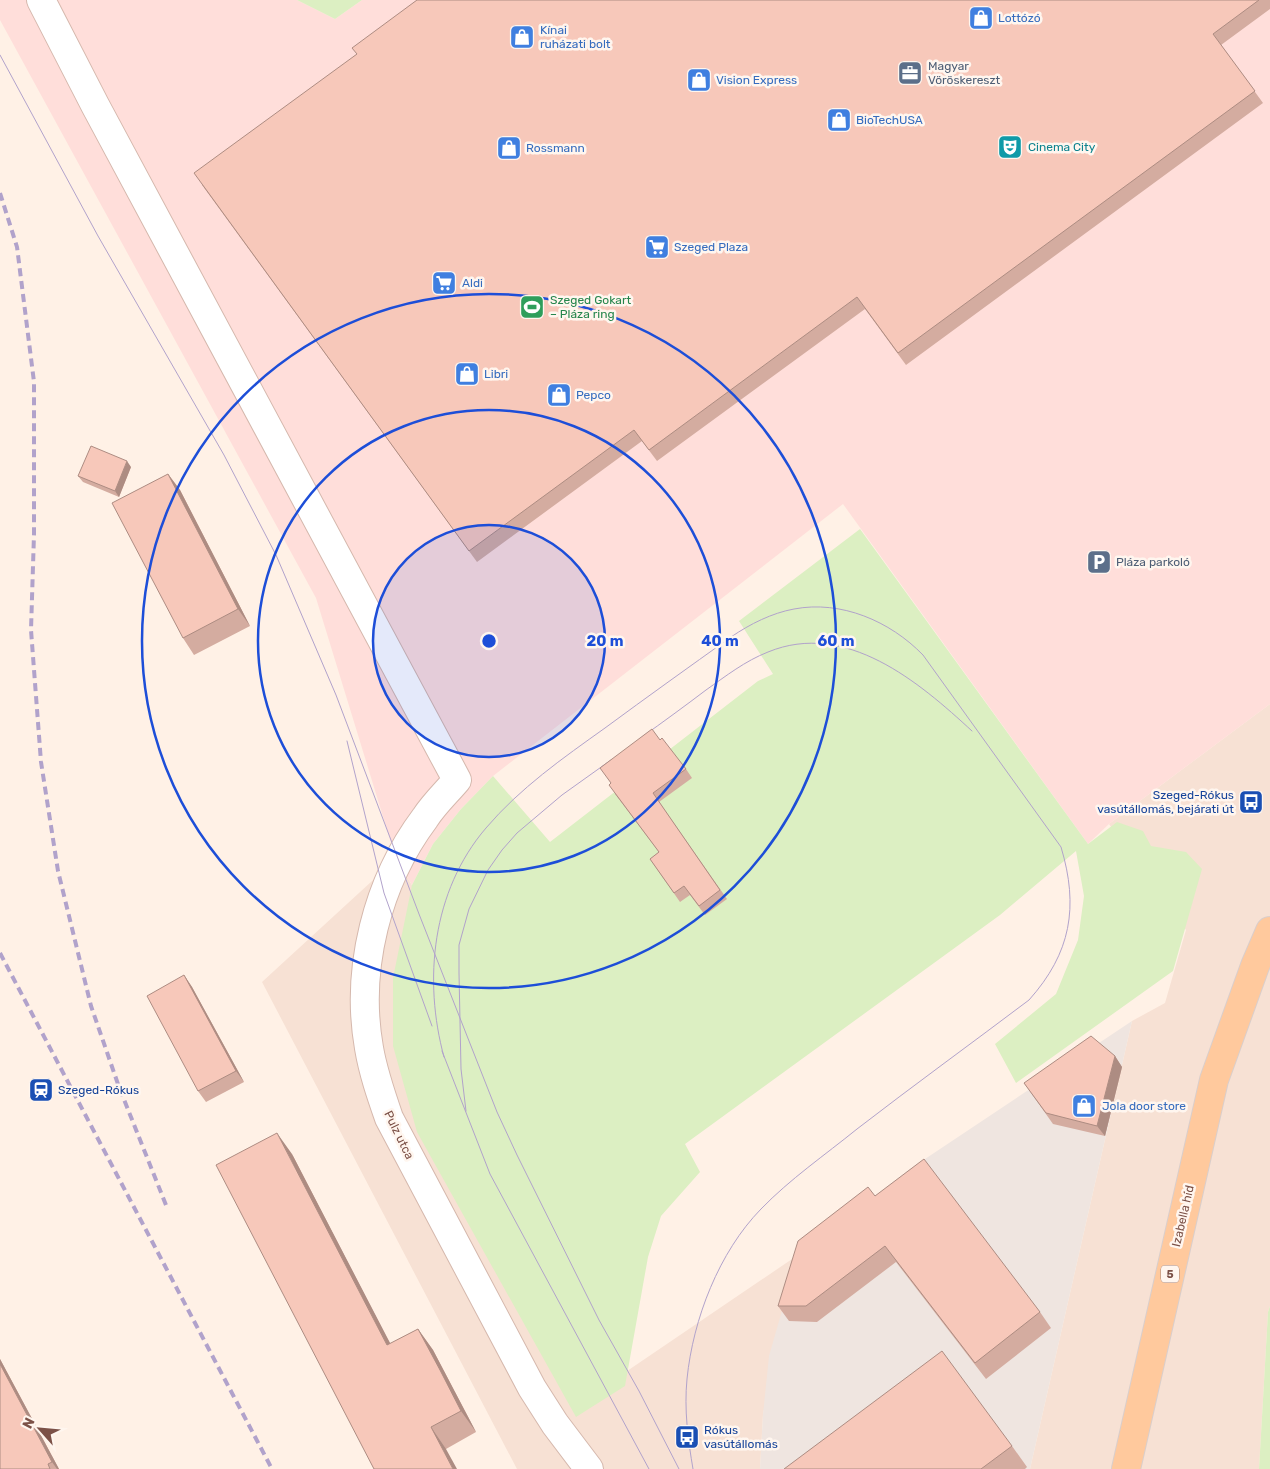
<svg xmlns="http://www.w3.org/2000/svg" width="1270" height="1469" viewBox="0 0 1270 1469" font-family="Rubik,sans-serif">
<rect width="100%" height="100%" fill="#fff1e6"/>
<path fill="#f7e1d4" d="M 1270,704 L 1270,1306 L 1268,1312 L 1259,1469 L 1030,1469 L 1132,1021 L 1165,1003 L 1186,930 L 1109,824 Z
M 396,859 L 418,895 L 580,1403 L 798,1255 L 763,1414 L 760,1469 L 517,1469 L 262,982 Z"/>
<path fill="#ffdeda" d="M 0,0 L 297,0 L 335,19 L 362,0 L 1270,0 L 1270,704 L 1109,824 L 1088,844 L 843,504 L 493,776 L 461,809 L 433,844 L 412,885 L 396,859 L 316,598 L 0,20 Z"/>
<path fill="#efe5e0" d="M 1132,1021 L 1030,1469 L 760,1469 L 763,1414 L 769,1356 L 798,1255 L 910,1169 Z"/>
<path fill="#dcefc2" d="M 297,0 L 362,0 L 335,19 Z
M 860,529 L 1088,844 L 1117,822 L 1143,831 L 1151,846 L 1186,852 L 1202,869 L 1173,971 L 1016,1083 L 995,1044 L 1056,994 L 1078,940 L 1084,896 L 1076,851 L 1000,915 L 685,1144 L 700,1172 L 661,1216 L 648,1257 L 625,1386 L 576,1417 L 417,1132 L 393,1046 L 393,978 L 412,885 L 433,844 L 461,809 L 493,776 L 550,842 L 758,681 L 773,674 L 739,621 Z
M 1270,1306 L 1270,1469 L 1259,1469 L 1268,1312 Z"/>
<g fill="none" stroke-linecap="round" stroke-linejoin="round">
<defs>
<path id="minor" d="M 41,0 L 95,105 L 457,780 C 446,793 434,804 425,818 C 377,882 355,969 369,1048 C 373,1072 381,1095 389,1118 L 532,1388 L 555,1424 L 589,1469"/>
<path id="major" d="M 1126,1469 L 1214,1080 L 1255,966 L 1270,931"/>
</defs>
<use href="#minor" stroke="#d5b8ad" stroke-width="30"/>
<use href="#major" stroke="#dacecb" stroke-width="30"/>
<use href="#minor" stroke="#fff" stroke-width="28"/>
<use href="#major" stroke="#ffc99d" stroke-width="28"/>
<path stroke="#b1a2cb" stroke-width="1" d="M 0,55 L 98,236 L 224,455 L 276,555 L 336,695 L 419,914 L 497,1112 L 517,1155 L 599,1320 L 639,1391 L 679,1469
M 642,737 C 663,722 685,706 706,690 C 726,676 745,661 768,652 C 846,620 919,682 972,731
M 347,741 L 384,893 L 432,1026
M 442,1051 L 490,1174 L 649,1469
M 444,1057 C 423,980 432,891 486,828 C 520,788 563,758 605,728 C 647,697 689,667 731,637 C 750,624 772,613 794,609 C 841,600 890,621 923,655 L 1061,847 C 1079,907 1071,953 1029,1000 C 972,1043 914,1085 857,1129 C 825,1155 790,1179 761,1209 C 719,1252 693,1319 687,1379 C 684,1409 688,1440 693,1469
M 466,1111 L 461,1069 L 459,973 L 459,945 L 469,909 L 488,870 L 502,850 L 517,833 L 562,795 L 611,760"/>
<path stroke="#b1a2cb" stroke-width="4" stroke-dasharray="8 5" stroke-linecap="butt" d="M 0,193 L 17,247 L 34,382 L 34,534 L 31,630 L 41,762 L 58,871 L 91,1006 L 119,1087 L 166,1205
M 0,953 L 272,1469"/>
</g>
<path fill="#d4aca0" d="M 417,0 L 1270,0 L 1270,9 L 1221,45 L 1263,103 L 906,365 L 865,309 L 657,461 L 642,441 L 477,562 L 202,185 L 357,54 Z
M 131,467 L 119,497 L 83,482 L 78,476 Z
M 168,474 L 180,490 L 250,626 L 194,655 L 183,638 Z
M 660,740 L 686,769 L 692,778 L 659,802 L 727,899 L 705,915 L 690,895 L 680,902 L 650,859 L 659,852 L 615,794 Z
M 184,975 L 192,987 L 244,1082 L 206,1102 L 198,1091 Z
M 1115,1056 L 1122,1067 L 1105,1136 L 1053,1124 L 1024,1083 Z
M 292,1154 L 390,1344 L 418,1329 L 433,1350 L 476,1432 L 446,1449 L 374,1469 Z
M 875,1196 L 1040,1312 L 1051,1328 L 986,1379 L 896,1262 L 817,1322 L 789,1321 L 778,1306 Z
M 0,1359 L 59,1469 L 0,1469 Z
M 1012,1446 L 1027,1467 L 1025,1469 L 784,1469 Z"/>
<path fill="#ad8c82" d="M 127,461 L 131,467 L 119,497 L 115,491 Z
M 168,474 L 180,490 L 250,626 L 238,609 Z
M 184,975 L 192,987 L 244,1082 L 236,1071 Z
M 1115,1056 L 1122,1067 L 1105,1136 L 1097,1126 Z
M 277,1133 L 292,1154 L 402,1366 L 387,1345 Z
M 418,1329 L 433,1350 L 476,1432 L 461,1411 Z
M 0,1359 L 59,1469 L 57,1469 L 52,1462 L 0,1364 Z
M 431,1427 L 446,1449 L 457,1469 L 453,1469 Z"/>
<path fill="#f7c8ba" stroke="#ad8c82" d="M 417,0 L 1259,0 L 1213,34 L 1255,91 L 898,353 L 857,297 L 649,450 L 634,430 L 469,551 L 194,173 L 357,54 L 352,48 Z
M 91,446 L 127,461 L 115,491 L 78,476 Z
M 168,474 L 238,609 L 183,638 L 112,503 Z
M 652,729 L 660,740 L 662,738 L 686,769 L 653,793 L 720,890 L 699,906 L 684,886 L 674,893 L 650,859 L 659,852 L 609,785 L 611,783 L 600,768 Z
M 184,975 L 236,1071 L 198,1091 L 147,996 Z
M 1091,1036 L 1115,1056 L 1097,1126 L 1046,1113 L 1024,1083 Z
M 277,1133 L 387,1345 L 418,1329 L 440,1370 L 461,1411 L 431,1427 L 453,1469 L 374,1469 L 216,1165 Z
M 924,1159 L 1040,1312 L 975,1363 L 885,1246 L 806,1306 L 778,1306 L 798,1241 L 868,1187 L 875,1196 Z
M 942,1351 L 1012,1446 L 981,1469 L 784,1469 Z
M 0,1364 L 52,1462 L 48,1464 L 50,1469 L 0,1469 Z"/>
<circle cx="489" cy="641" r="116" fill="#1d4ed8" fill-opacity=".12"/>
<g fill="none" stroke="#1d4ed8" stroke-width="2.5">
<circle cx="489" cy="641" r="116"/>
<circle cx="489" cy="641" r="231"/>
<circle cx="489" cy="641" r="347"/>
</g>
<defs>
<symbol id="shop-square" viewBox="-11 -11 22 22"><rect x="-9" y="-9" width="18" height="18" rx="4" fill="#3f7fe0" stroke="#fff6ef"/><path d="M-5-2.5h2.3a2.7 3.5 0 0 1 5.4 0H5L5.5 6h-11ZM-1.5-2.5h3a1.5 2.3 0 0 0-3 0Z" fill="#fff"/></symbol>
<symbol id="office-square" viewBox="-11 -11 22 22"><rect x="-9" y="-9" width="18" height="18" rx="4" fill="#5c6f8a" stroke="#fff6ef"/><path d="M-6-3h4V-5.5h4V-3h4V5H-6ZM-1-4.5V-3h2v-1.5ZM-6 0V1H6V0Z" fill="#fff"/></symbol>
<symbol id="theatre-square" viewBox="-11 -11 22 22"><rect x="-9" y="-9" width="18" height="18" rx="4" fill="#0f9aa8" stroke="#fff6ef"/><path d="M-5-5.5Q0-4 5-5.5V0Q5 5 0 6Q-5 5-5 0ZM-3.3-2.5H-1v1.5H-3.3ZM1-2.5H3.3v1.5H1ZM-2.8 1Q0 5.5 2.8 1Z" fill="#fff"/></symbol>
<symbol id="supermarket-square" viewBox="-11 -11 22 22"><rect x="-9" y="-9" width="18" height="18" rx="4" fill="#3f7fe0" stroke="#fff6ef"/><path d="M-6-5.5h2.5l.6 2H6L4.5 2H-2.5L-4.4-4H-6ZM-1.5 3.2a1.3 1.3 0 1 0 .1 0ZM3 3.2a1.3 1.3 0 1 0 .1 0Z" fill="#fff"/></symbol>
<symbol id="stadium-square" viewBox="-11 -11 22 22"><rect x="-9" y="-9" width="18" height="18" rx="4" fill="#2e9e5b" stroke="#fff6ef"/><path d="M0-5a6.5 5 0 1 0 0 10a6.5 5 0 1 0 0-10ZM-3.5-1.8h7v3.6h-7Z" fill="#fff"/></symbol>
<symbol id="parking-square" viewBox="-11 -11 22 22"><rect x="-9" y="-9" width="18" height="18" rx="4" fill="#5c6f8a" stroke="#fff6ef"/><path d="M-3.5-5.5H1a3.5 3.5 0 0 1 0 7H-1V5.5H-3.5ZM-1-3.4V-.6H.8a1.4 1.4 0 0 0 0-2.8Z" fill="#fff"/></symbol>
<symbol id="bus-square" viewBox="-11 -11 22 22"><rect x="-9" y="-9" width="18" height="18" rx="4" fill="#1a4fb4" stroke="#fff6ef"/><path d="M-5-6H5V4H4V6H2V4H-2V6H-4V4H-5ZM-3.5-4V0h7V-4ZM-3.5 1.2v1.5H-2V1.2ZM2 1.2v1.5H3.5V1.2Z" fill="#fff"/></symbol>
<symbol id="station-square" viewBox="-11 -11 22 22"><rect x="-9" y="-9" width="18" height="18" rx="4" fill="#1a4fb4" stroke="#fff6ef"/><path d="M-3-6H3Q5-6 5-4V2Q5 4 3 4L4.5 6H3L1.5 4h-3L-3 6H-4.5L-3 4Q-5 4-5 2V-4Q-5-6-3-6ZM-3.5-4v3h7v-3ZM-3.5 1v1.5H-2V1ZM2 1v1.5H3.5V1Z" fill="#fff"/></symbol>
</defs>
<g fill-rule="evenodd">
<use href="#shop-square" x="967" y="4" width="28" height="28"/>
<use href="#shop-square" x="508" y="23" width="28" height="28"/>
<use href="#office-square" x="896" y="59" width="28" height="28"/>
<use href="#shop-square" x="685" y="66" width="28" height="28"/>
<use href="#shop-square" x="825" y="106" width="28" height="28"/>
<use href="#theatre-square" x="996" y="133" width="28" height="28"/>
<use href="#shop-square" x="495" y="134" width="28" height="28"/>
<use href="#supermarket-square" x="643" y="233" width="28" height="28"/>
<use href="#supermarket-square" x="430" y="269" width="28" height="28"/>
<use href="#stadium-square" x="518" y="293" width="28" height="28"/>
<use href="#shop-square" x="453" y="360" width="28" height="28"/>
<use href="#shop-square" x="545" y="381" width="28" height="28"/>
<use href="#parking-square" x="1085" y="548" width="28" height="28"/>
<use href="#bus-square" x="1237" y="788" width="28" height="28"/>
<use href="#station-square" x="27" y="1076" width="28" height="28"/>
<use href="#shop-square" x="1070" y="1092" width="28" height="28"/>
<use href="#bus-square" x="673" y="1423" width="28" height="28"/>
</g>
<g text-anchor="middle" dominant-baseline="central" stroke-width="5" stroke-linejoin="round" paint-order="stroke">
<rect fill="#fff6ef" stroke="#a38279" stroke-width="1" x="1161" y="1265.5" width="18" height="17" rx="4"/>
<g font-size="11" font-weight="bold" fill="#7c5147">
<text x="1170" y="1274">5</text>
</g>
<g font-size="12" fill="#366cbe" stroke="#fff6ef" text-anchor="start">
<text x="998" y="18">Lottózó</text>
<text x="540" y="30">Kínai<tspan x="540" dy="14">ruházati bolt</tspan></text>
<text x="716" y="80">Vision Express</text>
<text x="856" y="120">BioTechUSA</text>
<text x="526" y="148">Rossmann</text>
<text x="674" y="247">Szeged Plaza</text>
<text x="462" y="283">Aldi</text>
<text x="484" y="374">Libri</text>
<text x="576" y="395">Pepco</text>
<text x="1102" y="1106">Jola door store</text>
</g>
<g font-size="12" fill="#4e5e75" stroke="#fff6ef" text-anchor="start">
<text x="928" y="66">Magyar<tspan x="928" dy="14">Vöröskereszt</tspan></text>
<text x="1116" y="562">Pláza parkoló</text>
</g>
<g font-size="12" fill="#0d838f" stroke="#fff6ef" text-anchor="start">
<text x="1028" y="147">Cinema City</text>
</g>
<g font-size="12" fill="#27864d" stroke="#fff6ef" text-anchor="start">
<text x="550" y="300">Szeged Gokart<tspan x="550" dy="14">– Pláza ring</tspan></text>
</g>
<g font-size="12" fill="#164399" stroke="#fff6ef" text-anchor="start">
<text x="1234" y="795" text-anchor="end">Szeged-Rókus<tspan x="1234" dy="14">vasútállomás, bejárati út</tspan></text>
<text x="58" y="1090">Szeged-Rókus</text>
<text x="704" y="1430">Rókus<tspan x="704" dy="14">vasútállomás</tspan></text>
</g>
<g font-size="12" fill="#7c5147" stroke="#fff6ef">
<text transform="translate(399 1135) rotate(64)">Pulz utca</text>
<text transform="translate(1183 1216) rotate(-77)">Izabella híd</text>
</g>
</g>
<circle cx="489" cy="641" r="8" fill="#1d4ed8" stroke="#fff6ef" stroke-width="2.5"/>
<g font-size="15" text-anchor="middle" font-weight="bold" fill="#1d4ed8" stroke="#fff6ef" stroke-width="5" stroke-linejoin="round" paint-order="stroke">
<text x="605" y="646">20 m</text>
<text x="720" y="646">40 m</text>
<text x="836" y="646">60 m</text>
</g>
<g transform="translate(40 1429) rotate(297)" stroke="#fff6ef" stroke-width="4" paint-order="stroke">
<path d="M0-4L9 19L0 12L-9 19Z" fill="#7c5147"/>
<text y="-8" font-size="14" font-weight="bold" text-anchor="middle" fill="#7c5147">N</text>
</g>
</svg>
